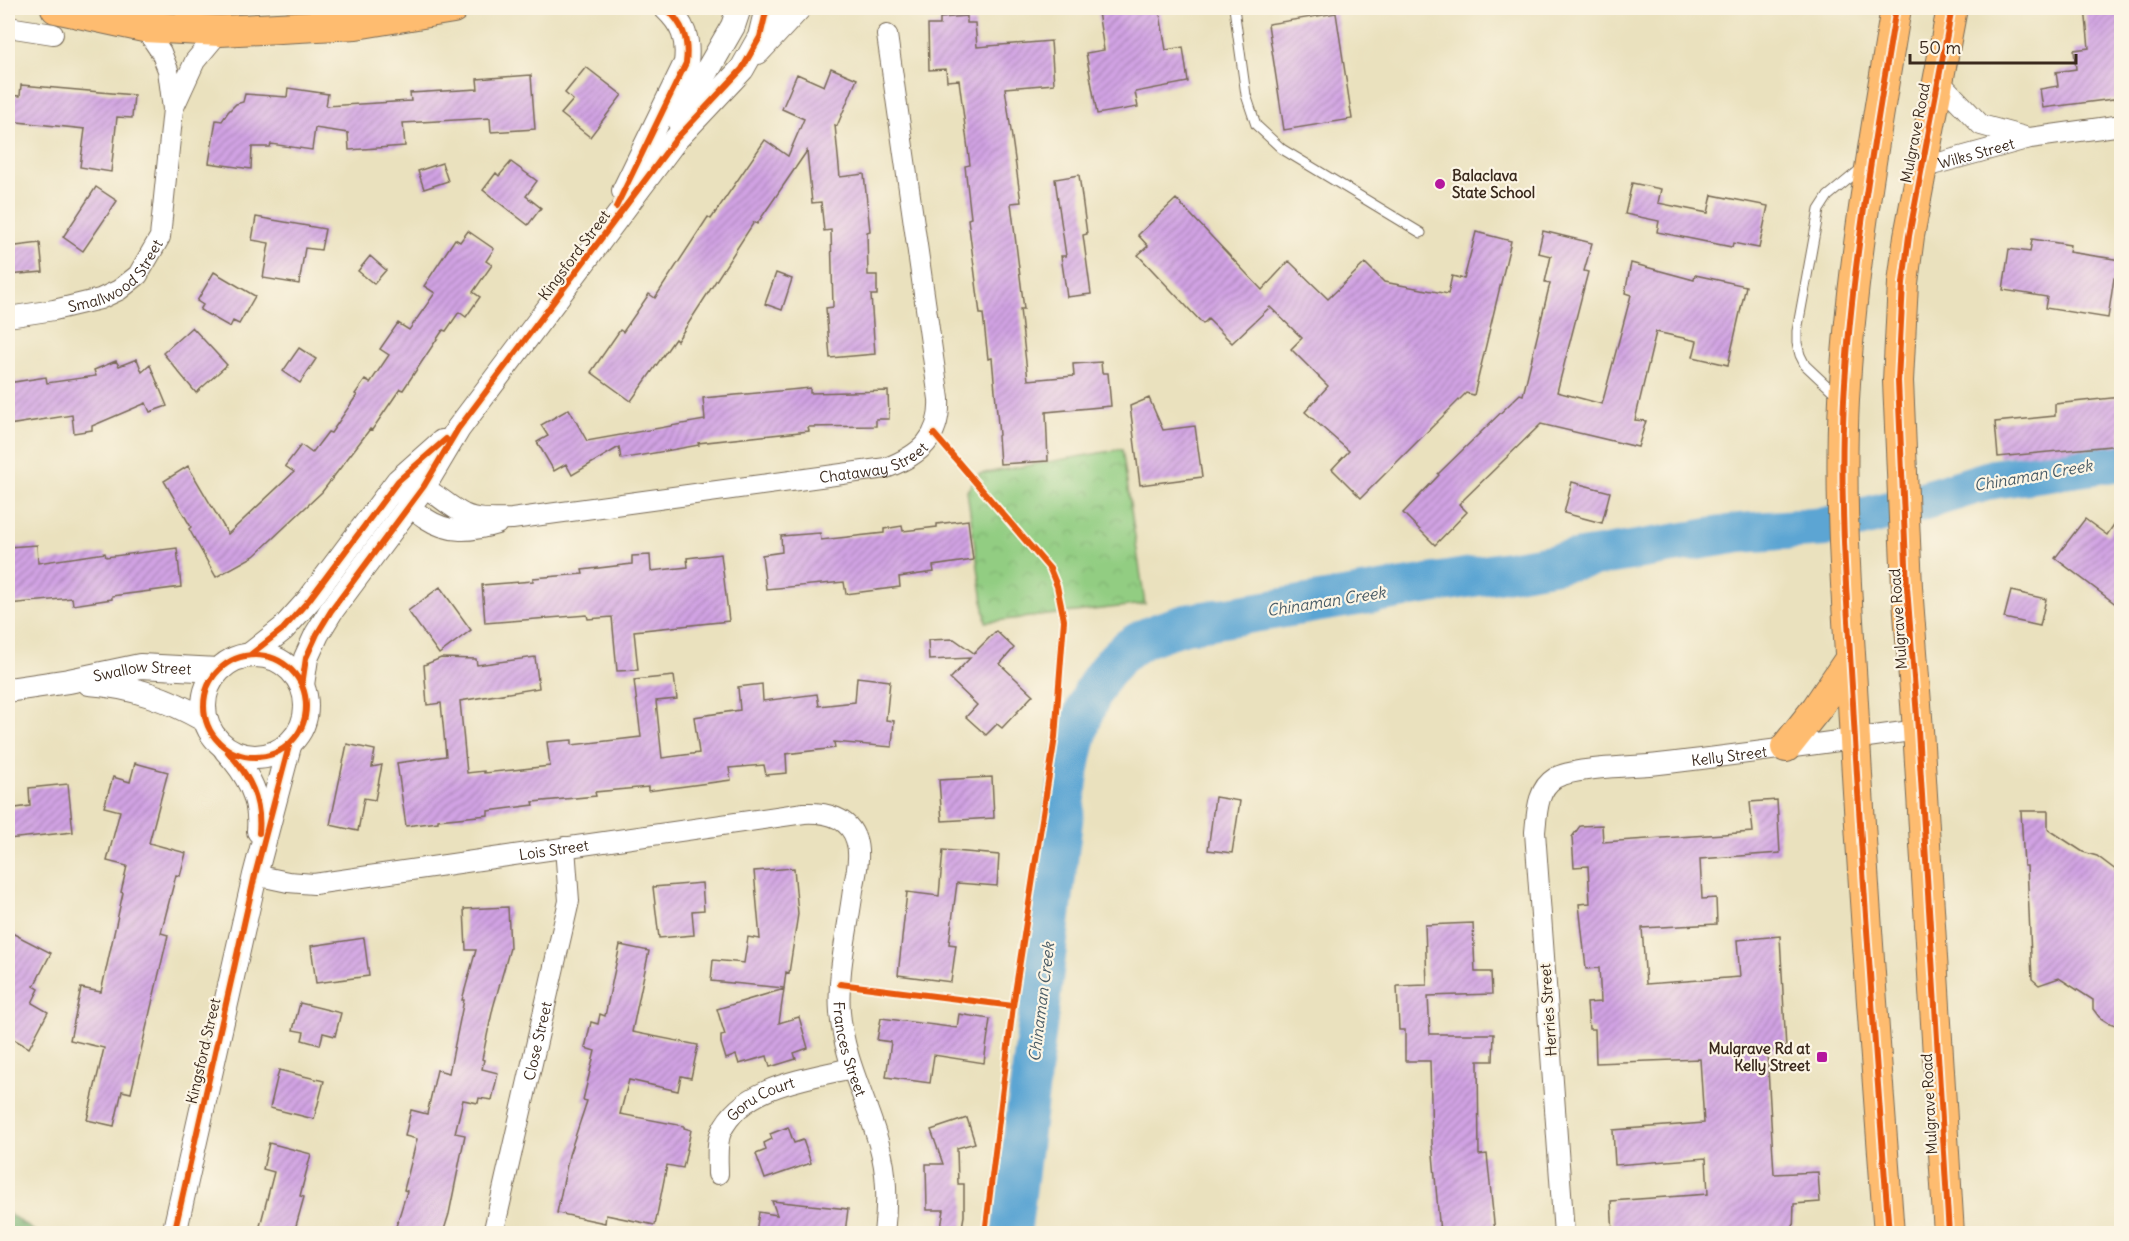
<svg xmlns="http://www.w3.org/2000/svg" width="2129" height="1241" viewBox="0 0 2129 1241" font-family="Delius,sans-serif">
<defs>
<pattern id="forest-firs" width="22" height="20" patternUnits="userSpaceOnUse" patternTransform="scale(1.5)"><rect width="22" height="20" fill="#75b070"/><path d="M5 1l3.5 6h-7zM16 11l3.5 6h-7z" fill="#618f5b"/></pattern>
<pattern id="park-crowns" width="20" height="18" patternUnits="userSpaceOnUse" patternTransform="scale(1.5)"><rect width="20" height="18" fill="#92cd82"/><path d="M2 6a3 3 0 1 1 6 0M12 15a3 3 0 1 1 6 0" fill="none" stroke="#7fb070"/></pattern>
<pattern id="building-hatch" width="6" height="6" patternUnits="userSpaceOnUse" patternTransform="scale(1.5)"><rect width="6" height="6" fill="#d1a3e4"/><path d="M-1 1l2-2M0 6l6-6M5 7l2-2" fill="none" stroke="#ab85b8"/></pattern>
</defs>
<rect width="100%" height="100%" fill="#fcf5e5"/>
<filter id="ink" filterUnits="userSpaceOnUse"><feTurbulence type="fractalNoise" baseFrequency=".0167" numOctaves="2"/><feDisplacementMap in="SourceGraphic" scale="12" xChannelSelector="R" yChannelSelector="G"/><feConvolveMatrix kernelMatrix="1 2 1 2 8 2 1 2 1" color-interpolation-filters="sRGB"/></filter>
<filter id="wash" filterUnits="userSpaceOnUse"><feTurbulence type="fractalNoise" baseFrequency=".008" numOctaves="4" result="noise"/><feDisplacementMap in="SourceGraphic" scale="24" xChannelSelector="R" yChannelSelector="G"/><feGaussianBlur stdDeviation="1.35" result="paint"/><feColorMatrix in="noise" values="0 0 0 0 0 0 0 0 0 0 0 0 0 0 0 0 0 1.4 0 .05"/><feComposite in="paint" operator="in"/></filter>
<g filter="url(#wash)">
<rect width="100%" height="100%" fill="#eae1be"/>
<path fill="url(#forest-firs)" stroke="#586d47" stroke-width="1.5" d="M 8,1213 L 37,1233 L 8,1233 Z"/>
<path fill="url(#park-crowns)" stroke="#667c50" stroke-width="1.5" d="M 1122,449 L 1145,604 L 986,622 L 967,491 L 979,474 Z"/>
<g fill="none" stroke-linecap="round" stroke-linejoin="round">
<path stroke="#5ca5d3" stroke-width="40" d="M 1011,1234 L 1069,773 C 1078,723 1092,670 1138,642 C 1153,633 1170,629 1186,624 L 1740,533 L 1826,527 L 1897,509 L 1993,479 L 2122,461"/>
</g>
<g id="blocks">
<path fill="url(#building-hatch)" d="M 1116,8 L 1159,8 L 1166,50 L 1183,47 L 1188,82 L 1135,92 L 1138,107 L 1097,114 L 1086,53 L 1104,50 L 1098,12 Z
M 2085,8 L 2121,8 L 2121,98 L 2043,108 L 2040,89 L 2058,86 L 2056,72 L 2076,69 L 2074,50 L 2089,48 Z
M 1336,13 L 1352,119 L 1284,130 L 1268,24 Z
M 967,16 L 967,23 L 975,23 L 977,47 L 1051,41 L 1054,84 L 1005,88 L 1021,202 L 1011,203 L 1024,309 L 1020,309 L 1028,380 L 1074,376 L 1073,364 L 1101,362 L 1102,373 L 1108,373 L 1111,406 L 1046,412 L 1048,461 L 1000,464 L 998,436 L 999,435 L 992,358 L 988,359 L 983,314 L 980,314 L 968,219 L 971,218 L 965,166 L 970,165 L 959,80 L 947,81 L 946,69 L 929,70 L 928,25 L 940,25 L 940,18 Z
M 586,67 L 622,95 L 590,137 L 561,114 L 573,100 L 565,93 Z
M 831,68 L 857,79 L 837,126 L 835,125 L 840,177 L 864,174 L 870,231 L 867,232 L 868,275 L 877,275 L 877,295 L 871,295 L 875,354 L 830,358 L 826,308 L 833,307 L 831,230 L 824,231 L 821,202 L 812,203 L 807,151 L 757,224 L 754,222 L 677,341 L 675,339 L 631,401 L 591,372 L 620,330 L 623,332 L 649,294 L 655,298 L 708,217 L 711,219 L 765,140 L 788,156 L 804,119 L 782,109 L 797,74 L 824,86 Z
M 531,75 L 535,129 L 491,132 L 490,118 L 403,123 L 405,146 L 349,150 L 348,133 L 315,128 L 312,150 L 271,144 L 270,147 L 252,147 L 251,169 L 209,163 L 216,120 L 222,121 L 228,112 L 236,104 L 243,102 L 245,94 L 287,97 L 288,88 L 328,94 L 326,106 L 411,101 L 410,93 L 478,89 L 477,79 Z
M 21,85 L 134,95 L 132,118 L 117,117 L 111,172 L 80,167 L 85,129 L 8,121 L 8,95 L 20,96 Z
M 511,162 L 537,181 L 526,196 L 541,208 L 528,225 L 483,190 L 496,173 L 499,176 Z
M 442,163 L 448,181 L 424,189 L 418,171 Z
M 1079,175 L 1087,234 L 1083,235 L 1091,294 L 1067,297 L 1061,256 L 1066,256 L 1055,179 Z
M 1632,183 L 1661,189 L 1658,203 L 1708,213 L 1712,195 L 1768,206 L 1759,248 L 1733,243 L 1732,247 L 1657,232 L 1659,221 L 1625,214 Z
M 96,187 L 117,201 L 83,251 L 63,237 Z
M 1176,199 L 1262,290 L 1289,261 L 1328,299 L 1365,263 L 1384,282 L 1448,294 L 1452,276 L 1464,279 L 1476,232 L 1511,241 L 1474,395 L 1466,393 L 1361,498 L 1332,469 L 1349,451 L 1305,412 L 1328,386 L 1291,349 L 1302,338 L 1270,307 L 1232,343 L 1208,319 L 1203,324 L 1138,255 L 1148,246 L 1138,235 Z
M 256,217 L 325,229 L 321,250 L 305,248 L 299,284 L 263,278 L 269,243 L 252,240 Z
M 468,231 L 494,249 L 486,261 L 492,265 L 473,292 L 480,297 L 466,317 L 459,312 L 446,331 L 443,330 L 403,390 L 400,389 L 372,430 L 370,429 L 322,492 L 254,556 L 216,577 L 189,529 L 191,527 L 164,481 L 188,466 L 228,534 L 294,472 L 285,466 L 301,445 L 312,453 L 328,432 L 331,433 L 357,395 L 355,394 L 365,380 L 370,383 L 389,355 L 380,349 L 398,323 L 409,330 L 435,293 L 424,286 L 455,239 L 460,242 Z
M 1543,231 L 1592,243 L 1584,271 L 1588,272 L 1557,392 L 1602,404 L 1631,295 L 1625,293 L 1631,263 L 1694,280 L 1695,275 L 1746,286 L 1728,365 L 1693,357 L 1697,341 L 1656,332 L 1635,420 L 1646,421 L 1638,447 L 1541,424 L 1459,504 L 1467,512 L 1435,545 L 1403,513 L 1439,475 L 1438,474 L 1520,394 L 1523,395 L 1550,283 L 1545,282 L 1551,256 L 1538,253 Z
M 2032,239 L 2070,245 L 2069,252 L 2121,260 L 2121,279 L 2114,278 L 2108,318 L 2045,308 L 2047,297 L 2003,290 L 2009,249 L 2030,252 Z
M 40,243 L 43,272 L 8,275 L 8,247 Z
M 370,256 L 386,270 L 374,284 L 358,271 Z
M 214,272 L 255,296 L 239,324 L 233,321 L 230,327 L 200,310 L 203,305 L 197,301 Z
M 776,273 L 792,279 L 782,310 L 765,304 Z
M 192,327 L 227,365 L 196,393 L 163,353 Z
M 299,348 L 316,359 L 300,383 L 283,371 Z
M 137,359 L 142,372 L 150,365 L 167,406 L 150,412 L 146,403 L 92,426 L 92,430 L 74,433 L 72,415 L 8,425 L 8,383 L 46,377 L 47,383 L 96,376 L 94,370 L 116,361 L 119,366 Z
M 810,388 L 810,393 L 888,391 L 889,419 L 876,419 L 876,426 L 808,427 L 809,431 L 698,443 L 699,445 L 621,459 L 619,447 L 572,475 L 566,464 L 554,471 L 537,442 L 548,436 L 541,425 L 569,409 L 587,441 L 705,420 L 703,398 Z
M 2121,397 L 2121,445 L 1998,457 L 1995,422 L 2055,416 L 2055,404 Z
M 1149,398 L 1163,430 L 1195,426 L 1202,477 L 1140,485 L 1130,406 Z
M 1572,482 L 1610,492 L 1602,523 L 1564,513 Z
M 2121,514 L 2121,608 L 2055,558 L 2085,519 L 2107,535 Z
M 968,520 L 973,560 L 933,566 L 934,572 L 899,577 L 900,587 L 846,594 L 844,582 L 766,589 L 762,555 L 782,552 L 781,536 L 820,533 L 821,540 L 884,533 L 884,529 L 902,526 L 903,531 L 937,527 L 937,524 Z
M 37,545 L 38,563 L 105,553 L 106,557 L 177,548 L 181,587 L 112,596 L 112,599 L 73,605 L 72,598 L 8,604 L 8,547 Z
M 721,554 L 729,621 L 634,631 L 638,670 L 617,671 L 612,617 L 588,619 L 587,615 L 485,623 L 482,585 L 533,581 L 533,578 L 583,574 L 582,570 L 632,564 L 632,556 L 650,555 L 651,571 L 688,567 L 687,558 Z
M 440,587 L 471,630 L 439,654 L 408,611 Z
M 2011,591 L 2046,599 L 2040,626 L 2004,618 Z
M 996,631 L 1014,648 L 1000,664 L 1033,695 L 1002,728 L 997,724 L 986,735 L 966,717 L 977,705 L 950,679 L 970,658 L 929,660 L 928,640 L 954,639 L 974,653 Z
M 535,657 L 539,688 L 460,701 L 467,773 L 484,771 L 484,773 L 550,766 L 547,742 L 572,740 L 572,745 L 641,737 L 634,680 L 674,676 L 677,699 L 656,701 L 662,758 L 699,753 L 694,717 L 740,710 L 738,687 L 762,684 L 763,701 L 817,694 L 819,706 L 855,702 L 857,677 L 890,681 L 886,720 L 894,721 L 892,747 L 834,742 L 835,748 L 786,754 L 787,773 L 766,775 L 764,765 L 729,768 L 731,780 L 648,791 L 648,787 L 595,792 L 596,796 L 533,802 L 534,805 L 488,811 L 488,815 L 438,820 L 438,822 L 406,826 L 397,763 L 446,756 L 441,703 L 427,705 L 424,665 L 441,658 L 476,659 L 477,665 Z
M 347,744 L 375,750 L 372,767 L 382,765 L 375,800 L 364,798 L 358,831 L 330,825 Z
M 135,763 L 168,772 L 149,843 L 186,853 L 180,876 L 176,875 L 161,933 L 168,935 L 131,1093 L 122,1091 L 114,1126 L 87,1120 L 104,1048 L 70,1040 L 81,988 L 101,992 L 123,893 L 121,892 L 127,866 L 107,861 L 120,811 L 104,807 L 113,777 L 130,782 Z
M 992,777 L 994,818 L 942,821 L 939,780 Z
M 68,784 L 73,832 L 8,839 L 8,809 L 30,806 L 29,788 Z
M 1215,797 L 1240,801 L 1232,853 L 1208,850 Z
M 1777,800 L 1780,853 L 1700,859 L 1702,899 L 1716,898 L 1717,924 L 1642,928 L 1646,984 L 1740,977 L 1737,940 L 1780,936 L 1786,1049 L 1767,1051 L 1774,1174 L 1818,1172 L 1820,1202 L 1794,1204 L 1793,1233 L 1613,1233 L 1611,1201 L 1708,1194 L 1706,1158 L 1615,1165 L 1613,1130 L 1704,1123 L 1700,1059 L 1596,1063 L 1595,1029 L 1589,1029 L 1587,1003 L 1601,1002 L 1599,968 L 1586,969 L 1579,904 L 1590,903 L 1588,866 L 1574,867 L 1572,837 L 1580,826 L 1602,825 L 1603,842 L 1753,832 L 1750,802 Z
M 2021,811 L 2048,811 L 2048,829 L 2083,852 L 2097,856 L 2121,874 L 2121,1027 L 2107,1022 L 2099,1017 L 2093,1009 L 2093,1000 L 2059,978 L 2039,985 L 2032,979 L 2027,866 L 2024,866 Z
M 943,850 L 999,855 L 997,886 L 957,883 L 949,944 L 956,945 L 951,982 L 898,975 L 907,892 L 939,896 Z
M 794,868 L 798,914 L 789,973 L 786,972 L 784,988 L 711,981 L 713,960 L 744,963 L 748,937 L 760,939 L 754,871 Z
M 702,883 L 704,910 L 692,911 L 694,935 L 659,938 L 653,887 Z
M 508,907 L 510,948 L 493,1008 L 482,1059 L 484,1060 L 482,1069 L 498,1073 L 492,1100 L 479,1098 L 478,1103 L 463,1100 L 455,1133 L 465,1135 L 449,1214 L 443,1233 L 394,1233 L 407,1191 L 404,1190 L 417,1139 L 405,1136 L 411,1110 L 427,1114 L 437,1070 L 449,1073 L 464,1000 L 462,1000 L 476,950 L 466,950 L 464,909 Z
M 1473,923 L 1475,972 L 1491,972 L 1492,994 L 1428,996 L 1430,1034 L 1494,1034 L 1493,1061 L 1478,1061 L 1479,1155 L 1487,1154 L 1495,1233 L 1440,1233 L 1432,1143 L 1430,1061 L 1405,1061 L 1405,1030 L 1399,1030 L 1397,986 L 1427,985 L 1425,925 Z
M 8,931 L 51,953 L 34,986 L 39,989 L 32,1003 L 48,1012 L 29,1048 L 8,1036 Z
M 364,938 L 369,976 L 316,983 L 311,946 Z
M 620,945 L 649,951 L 632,1032 L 698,1045 L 691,1078 L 681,1076 L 678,1091 L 629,1080 L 620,1114 L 684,1126 L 684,1128 L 691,1130 L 683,1168 L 667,1165 L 655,1225 L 606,1215 L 605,1223 L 557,1213 L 569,1155 L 587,1101 L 583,1100 L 595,1051 L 585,1048 L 591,1022 L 598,1024 L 600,1014 L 605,1016 Z
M 784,989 L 779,1023 L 799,1017 L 808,1048 L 794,1053 L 796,1059 L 770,1067 L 767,1056 L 739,1064 L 736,1055 L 726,1059 L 721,1043 L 721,1036 L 725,1035 L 717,1009 Z
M 300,1003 L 341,1013 L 335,1036 L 323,1033 L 320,1045 L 302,1040 L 304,1032 L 293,1030 Z
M 959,1014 L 990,1019 L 984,1063 L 934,1055 L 930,1083 L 886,1077 L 891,1042 L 877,1040 L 881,1018 L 957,1028 Z
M 279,1070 L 324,1081 L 314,1119 L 270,1108 Z
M 967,1118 L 975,1143 L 957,1148 L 958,1184 L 964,1184 L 964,1216 L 961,1233 L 940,1233 L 944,1210 L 927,1210 L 926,1164 L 943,1164 L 931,1130 Z
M 788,1127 L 794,1143 L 803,1140 L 811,1163 L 765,1179 L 756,1154 L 766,1150 L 764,1143 L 772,1139 L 770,1134 Z
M 269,1143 L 311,1154 L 300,1196 L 304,1197 L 294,1233 L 271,1233 L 259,1230 L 274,1172 L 263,1169 Z
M 772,1201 L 848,1209 L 845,1233 L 756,1233 L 759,1212 L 777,1215 Z"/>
</g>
</g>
<g filter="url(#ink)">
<use href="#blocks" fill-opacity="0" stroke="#786a56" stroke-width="1.5"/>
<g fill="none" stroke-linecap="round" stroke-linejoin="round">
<defs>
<path id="service" d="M 1234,8 L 1246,95 L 1256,125 L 1282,149 L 1421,233
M 1838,396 L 1805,365 L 1800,355 L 1797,343 L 1797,331 L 1819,210 L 1828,196 L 1862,168"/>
<g id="minor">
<path d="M 8,27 L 53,34"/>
<path d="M 144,27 L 161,52 L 168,70 L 173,109 L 195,61 L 220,31"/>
<path d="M 1938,80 L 1981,125 L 2025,137"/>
<path id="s1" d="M 1921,168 L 2030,138 L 2122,125"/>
<path id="s2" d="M 8,317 L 54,310 L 100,299 L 119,290 L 138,275 L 160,237 L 173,109"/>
<path id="s3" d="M 410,483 C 433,488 444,504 464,514 C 479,521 497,519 512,519 L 886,468 C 920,455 941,438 939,399 L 887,35"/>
<path d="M 404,495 C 409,507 415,511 425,518 C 449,534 471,532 497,524"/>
<path id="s4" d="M 255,875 L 288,882 L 314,884 L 804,813 C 825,812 849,817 856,840 C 861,855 856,875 853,890 C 848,930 837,972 840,1012 C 844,1064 871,1107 882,1156 C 888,1182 887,1208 884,1234"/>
<path id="s5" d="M 718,1174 C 718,1161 716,1144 721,1132 C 743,1085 807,1079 851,1068"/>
<path id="s6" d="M 493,1234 L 569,901 L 565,847"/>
<path id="s7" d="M 1564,1234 L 1535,832 C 1537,813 1537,789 1555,778 C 1574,767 1634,767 1659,764 C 1745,754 1832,742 1918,730"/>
</g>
<g id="tertiary">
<path d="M 758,52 L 799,8"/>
<path d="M 681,126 L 695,92 L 733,26 L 739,8"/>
<path d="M 624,191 L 686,63 C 689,39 683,24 666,8"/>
<circle cx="255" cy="706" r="51"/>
<path d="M 250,655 L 283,629 L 309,600 L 398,481 L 442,442"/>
<path d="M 89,683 C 132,686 168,699 205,720"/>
<path d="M 302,685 L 306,658 L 317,634 L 331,611 L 424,486 L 458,429 L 676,139 L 742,69 L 760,37 L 767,8"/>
<path id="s8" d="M 8,690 L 69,681 L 140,666 L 218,670"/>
<path d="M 226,750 C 247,773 262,797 259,831"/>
<path d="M 174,1234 L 255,875 L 289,746"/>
</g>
<path id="primary" d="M 56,8 L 144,27 L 220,31 L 356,24 L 453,8
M 1786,747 L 1817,708 L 1850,659
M 1889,1234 C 1876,1057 1862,880 1853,703 C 1847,602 1839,500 1844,400 C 1851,268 1875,137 1896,8
M 1949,1234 L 1918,730 L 1907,587 L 1898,381 L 1903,283 L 1909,236 L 1952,8"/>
</defs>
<use href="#service" stroke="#786a56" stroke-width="11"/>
<use href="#minor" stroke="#786a56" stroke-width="22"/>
<use href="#tertiary" stroke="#786a56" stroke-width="26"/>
<use href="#primary" stroke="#786a56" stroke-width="32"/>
<use href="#service" stroke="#fff" stroke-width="9"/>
<use href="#minor" stroke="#fff" stroke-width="20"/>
<use href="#tertiary" stroke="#fff" stroke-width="24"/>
<use href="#primary" stroke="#febc70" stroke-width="30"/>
<defs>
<path id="cycleway" d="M 616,207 L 686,63 C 689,39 683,24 666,8
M 934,434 L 1050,569 L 1057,586 L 1064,620 L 1055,737 L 1013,1006 L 985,1234
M204 706a51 51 0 1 1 102 0a51 51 0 1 1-102 0Z
M 250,655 L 283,629 L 309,600 L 398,481 L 446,439
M 302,685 L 306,658 L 317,634 L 331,611 L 424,486 L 458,429 L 676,139 L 742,69 L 760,37 L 767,8
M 228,752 C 250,776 262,800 259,833
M 840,984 L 1013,1006
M 174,1234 L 255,875 L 289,746
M 1889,1234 C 1876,1057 1862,880 1853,703 C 1847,602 1839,500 1844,400 C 1851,268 1875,137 1896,8
M 1949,1234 L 1918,730 L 1907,587 L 1898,381 L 1903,283 L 1909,236 L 1952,8"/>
</defs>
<use href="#cycleway" stroke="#fcf5e5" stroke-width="10"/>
<use href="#cycleway" stroke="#e8590c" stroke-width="6"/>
</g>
</g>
<g fill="#b5179e" stroke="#fcf5e5" stroke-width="2">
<circle cx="1440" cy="184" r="6"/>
<rect x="1816" y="1051" width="12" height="12" rx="3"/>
</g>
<g text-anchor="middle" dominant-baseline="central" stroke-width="4.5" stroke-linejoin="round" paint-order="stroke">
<g font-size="15" fill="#3b2a1e" stroke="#fcf5e5">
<text transform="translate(1915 133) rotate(-79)">Mulgrave Road</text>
<text stroke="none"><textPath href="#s1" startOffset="57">Wilks Street</textPath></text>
<text transform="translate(574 255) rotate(-53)">Kingsford Street</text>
<text stroke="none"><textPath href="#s2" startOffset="120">Smallwood Street</textPath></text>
<text stroke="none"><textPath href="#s3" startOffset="478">Chataway Street</textPath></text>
<text transform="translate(1898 619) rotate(-94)">Mulgrave Road</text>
<text stroke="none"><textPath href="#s8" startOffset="136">Swallow Street</textPath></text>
<text stroke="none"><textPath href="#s7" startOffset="639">Kelly Street</textPath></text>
<text stroke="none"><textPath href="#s4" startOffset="302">Lois Street</textPath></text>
<text transform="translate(1548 1010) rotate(-94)">Herries Street</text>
<text stroke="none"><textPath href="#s6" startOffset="198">Close Street</textPath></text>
<text stroke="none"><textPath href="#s4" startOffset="830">Frances Street</textPath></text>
<text transform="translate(203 1051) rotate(-77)">Kingsford Street</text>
<text stroke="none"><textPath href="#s5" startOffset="96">Goru Court</textPath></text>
<text transform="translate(1929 1104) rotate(-93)">Mulgrave Road</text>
</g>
<g font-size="15" font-weight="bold" fill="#3b2a1e" stroke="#fcf5e5" text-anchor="start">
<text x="1452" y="175">Balaclava<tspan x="1452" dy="17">State School</tspan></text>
<text x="1810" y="1048" text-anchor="end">Mulgrave Rd at<tspan x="1810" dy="17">Kelly Street</tspan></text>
</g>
<g font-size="16" font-style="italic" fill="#485b66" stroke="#fcf5e5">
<text transform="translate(2033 475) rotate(-10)">Chinaman Creek</text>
<text transform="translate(1326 601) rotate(-9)">Chinaman Creek</text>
<text transform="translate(1041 1002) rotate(-83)">Chinaman Creek</text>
</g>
</g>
<rect width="2129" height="1241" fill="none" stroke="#fcf5e5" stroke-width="30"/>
<path d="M1910 54v9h166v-9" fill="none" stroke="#3b2a1e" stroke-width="3"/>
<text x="1919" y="54" font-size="18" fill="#3b2a1e" stroke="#fcf5e5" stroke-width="4.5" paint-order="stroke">50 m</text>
</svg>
